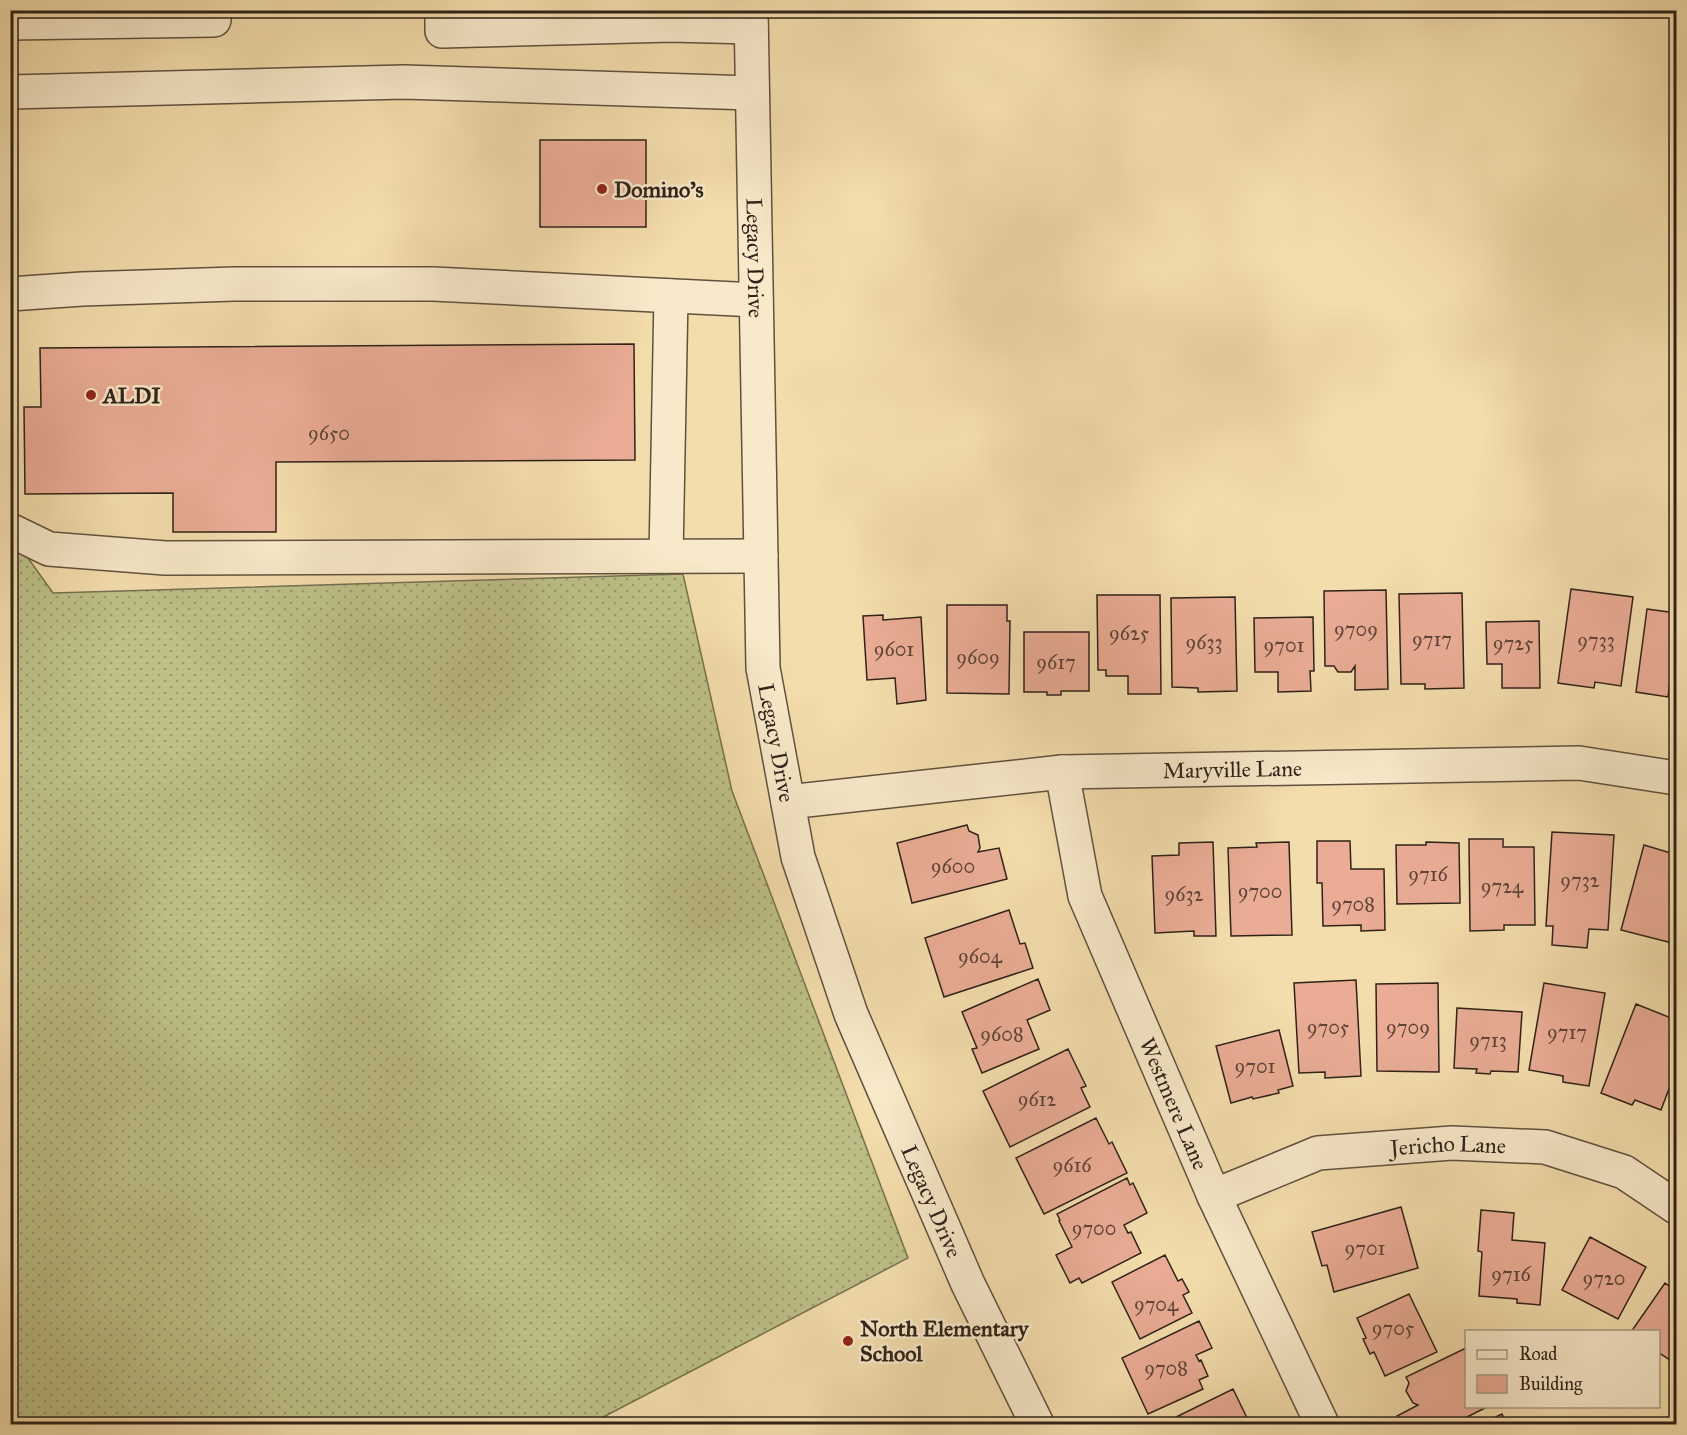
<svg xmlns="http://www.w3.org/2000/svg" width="1687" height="1435" viewBox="0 0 1687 1435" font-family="'IM FELL Great Primer',serif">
<defs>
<pattern id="grass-dots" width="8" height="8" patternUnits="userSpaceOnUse" patternTransform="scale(1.5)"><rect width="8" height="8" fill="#bec088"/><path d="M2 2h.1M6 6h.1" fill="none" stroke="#9b9c6e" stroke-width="1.8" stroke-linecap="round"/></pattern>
</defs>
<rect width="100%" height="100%" fill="#f4ddad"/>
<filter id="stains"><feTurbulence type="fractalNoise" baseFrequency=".00333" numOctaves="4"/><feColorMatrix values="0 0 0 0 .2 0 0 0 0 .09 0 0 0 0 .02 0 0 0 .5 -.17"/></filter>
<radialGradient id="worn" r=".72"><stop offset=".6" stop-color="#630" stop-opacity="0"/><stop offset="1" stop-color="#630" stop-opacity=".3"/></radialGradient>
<path fill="url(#grass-dots)" stroke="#767150" stroke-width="1.5" d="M 10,533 L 53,593 L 683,574 L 732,791 L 908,1258 L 590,1424 L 11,1424 L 10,1028 L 18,1024 L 10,1013 Z"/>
<path fill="#eaac95" stroke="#2f2219" stroke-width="1.5" d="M 540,140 L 646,140 L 646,227 L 540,227 Z
M 634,344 L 635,460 L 276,462 L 276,532 L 173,532 L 173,493 L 25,494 L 24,407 L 41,407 L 40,348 Z
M 1571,589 L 1633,597 L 1621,686 L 1595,682 L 1594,688 L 1558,683 Z
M 1386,590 L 1388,689 L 1355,690 L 1355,666 L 1351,672 L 1338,672 L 1334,666 L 1325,666 L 1324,591 Z
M 1462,593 L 1464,688 L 1425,689 L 1425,684 L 1401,684 L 1399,594 Z
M 1097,595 L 1160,595 L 1161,694 L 1128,694 L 1128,676 L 1106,676 L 1106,670 L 1098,670 Z
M 1235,597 L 1237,691 L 1198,692 L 1198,688 L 1172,687 L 1171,598 Z
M 947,605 L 1007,605 L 1007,621 L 1010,621 L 1009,694 L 947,693 Z
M 1647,609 L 1676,613 L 1676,673 L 1671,673 L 1668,697 L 1636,692 Z
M 883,615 L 883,620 L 921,617 L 926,700 L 897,704 L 895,678 L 867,680 L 863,616 Z
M 1313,617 L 1314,671 L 1310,671 L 1311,691 L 1278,692 L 1278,672 L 1255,672 L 1254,618 Z
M 1539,621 L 1540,688 L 1502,688 L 1502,664 L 1487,664 L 1486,622 Z
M 1024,632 L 1089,632 L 1089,691 L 1061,691 L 1061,695 L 1047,695 L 1047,692 L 1024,692 Z
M 967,825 L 969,831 L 978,835 L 980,848 L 978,852 L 999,848 L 1007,879 L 912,903 L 897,843 Z
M 1552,832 L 1614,835 L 1608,930 L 1589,929 L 1587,948 L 1552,945 L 1553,926 L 1546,926 Z
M 1469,839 L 1503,839 L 1503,847 L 1534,847 L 1535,925 L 1504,925 L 1504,930 L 1470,931 Z
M 1317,841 L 1350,841 L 1351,869 L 1384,869 L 1385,930 L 1361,931 L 1361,925 L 1323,926 L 1322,883 L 1317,883 Z
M 1213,842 L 1216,936 L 1194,936 L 1194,931 L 1155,933 L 1152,856 L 1179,855 L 1179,843 Z
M 1289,842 L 1292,935 L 1231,936 L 1228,848 L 1257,847 L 1256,843 Z
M 1426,842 L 1459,843 L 1460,903 L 1397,904 L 1396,845 L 1426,845 Z
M 1644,845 L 1674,854 L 1671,868 L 1676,870 L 1676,944 L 1621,930 Z
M 1009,910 L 1020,944 L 1025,943 L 1033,968 L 944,997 L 925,938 Z
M 1038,979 L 1050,1010 L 1027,1020 L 1039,1049 L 982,1073 L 972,1049 L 977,1048 L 962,1012 Z
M 1356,980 L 1361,1076 L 1325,1078 L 1325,1072 L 1299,1073 L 1294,983 Z
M 1438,983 L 1439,1072 L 1377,1071 L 1376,984 Z
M 1544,983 L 1605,993 L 1589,1086 L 1563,1082 L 1563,1076 L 1529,1070 Z
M 1636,1004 L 1676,1020 L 1676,1070 L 1661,1110 L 1635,1100 L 1632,1105 L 1601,1093 Z
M 1457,1008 L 1522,1012 L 1518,1072 L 1491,1071 L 1490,1074 L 1476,1073 L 1477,1069 L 1454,1068 Z
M 1279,1030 L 1293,1086 L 1278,1090 L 1279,1093 L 1253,1099 L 1252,1097 L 1231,1103 L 1216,1046 Z
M 1068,1049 L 1086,1086 L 1081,1088 L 1090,1107 L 1010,1147 L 983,1091 Z
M 1096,1118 L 1109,1144 L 1112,1142 L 1127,1173 L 1044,1214 L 1016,1158 Z
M 1127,1178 L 1130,1185 L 1133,1183 L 1147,1213 L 1124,1225 L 1128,1233 L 1131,1232 L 1141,1253 L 1082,1283 L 1079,1278 L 1070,1283 L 1056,1255 L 1072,1247 L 1059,1221 L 1060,1220 L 1057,1214 Z
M 1401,1207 L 1418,1268 L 1334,1292 L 1327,1265 L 1322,1266 L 1312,1232 Z
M 1481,1210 L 1514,1213 L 1512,1240 L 1545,1243 L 1540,1305 L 1517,1303 L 1517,1299 L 1479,1296 L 1482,1252 L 1478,1251 Z
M 1590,1237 L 1646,1267 L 1618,1319 L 1562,1290 Z
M 1165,1255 L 1178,1281 L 1182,1279 L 1189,1292 L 1183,1295 L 1192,1313 L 1140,1339 L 1112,1282 Z
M 1665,1283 L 1676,1291 L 1676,1364 L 1658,1352 L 1658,1332 L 1631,1332 Z
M 1409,1294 L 1437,1352 L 1385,1376 L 1374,1352 L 1370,1354 L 1363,1339 L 1366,1338 L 1357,1318 Z
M 1199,1321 L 1212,1348 L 1196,1355 L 1199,1361 L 1201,1360 L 1208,1376 L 1199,1380 L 1203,1389 L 1148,1414 L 1122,1358 Z
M 1466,1348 L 1466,1406 L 1489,1406 L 1453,1424 L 1402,1424 L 1397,1416 L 1418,1405 L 1413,1403 L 1406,1391 L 1409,1383 L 1406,1377 Z
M 1233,1389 L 1250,1424 L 1162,1424 Z
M 1502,1414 L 1507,1424 L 1481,1424 Z"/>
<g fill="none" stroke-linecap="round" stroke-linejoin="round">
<defs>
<g id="minor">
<path d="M 442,10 L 442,31 L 671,25 L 751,27"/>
<path id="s1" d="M 751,10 L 763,668 L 798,857 L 851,1014 L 968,1284 L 1037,1424"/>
<path d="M 10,23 L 214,20 L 214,10"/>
<path d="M 10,92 L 404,82 L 752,93"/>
<path d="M 10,294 L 82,289 L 234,284 L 433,284 L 756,300"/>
<path d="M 10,530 L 49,549 L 165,558 L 761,556"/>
<path d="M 666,556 L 671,296"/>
<path id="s2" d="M 1062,772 L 1085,896 L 1214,1196 L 1322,1424"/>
<path id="s3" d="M 788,802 L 1062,772 L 1579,763 L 1676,778"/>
<path id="s4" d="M 1214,1196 L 1318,1153 L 1452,1143 L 1545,1147 L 1624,1172 L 1676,1207"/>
</g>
</defs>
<use href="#minor" stroke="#60513e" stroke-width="36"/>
<use href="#minor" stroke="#f8e9ca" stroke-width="33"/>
</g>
<g fill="#8f2418" stroke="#f8e9ca" stroke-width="2">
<circle cx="602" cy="189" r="6"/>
<circle cx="91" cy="395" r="6"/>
<circle cx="848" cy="1341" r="6"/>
</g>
<g text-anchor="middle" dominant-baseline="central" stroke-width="5" stroke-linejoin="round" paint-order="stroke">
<g font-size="20" fill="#5e4438">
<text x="329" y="433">9650</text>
<text x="1356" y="629">9709</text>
<text x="1129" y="633">9625</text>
<text x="1432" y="639">9717</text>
<text x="1596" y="640">9733</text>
<text x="1204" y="642">9633</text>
<text x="1513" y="643">9725</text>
<text x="1284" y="645">9701</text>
<text x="894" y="649">9601</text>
<text x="978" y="657">9609</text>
<text x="1056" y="662">9617</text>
<text x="953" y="866">9600</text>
<text x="1428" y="874">9716</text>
<text x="1580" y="880">9732</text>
<text x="1502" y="886">9724</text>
<text x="1260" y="891">9700</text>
<text x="1184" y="894">9632</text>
<text x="1353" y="904">9708</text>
<text x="980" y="956">9604</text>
<text x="1328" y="1027">9705</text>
<text x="1408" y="1027">9709</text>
<text x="1567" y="1032">9717</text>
<text x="1002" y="1034">9608</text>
<text x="1488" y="1040">9713</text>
<text x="1255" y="1066">9701</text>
<text x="1037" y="1099">9612</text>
<text x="1072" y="1165">9616</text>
<text x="1094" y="1228">9700</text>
<text x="1365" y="1248">9701</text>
<text x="1511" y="1274">9716</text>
<text x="1604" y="1278">9720</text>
<text x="1156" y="1304">9704</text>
<text x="1393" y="1328">9705</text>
<text x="1166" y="1368">9708</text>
</g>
<g font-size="22" font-weight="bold" fill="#2f2219" stroke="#f8e9ca" text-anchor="start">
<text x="614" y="189">Domino's</text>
<text x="103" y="395">ALDI</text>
<text x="860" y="1328">North Elementary<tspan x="860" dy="25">School</tspan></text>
</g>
<g font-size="22" fill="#2f2219" stroke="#f8e9ca">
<text stroke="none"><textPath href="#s1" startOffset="248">Legacy Drive</textPath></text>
<text stroke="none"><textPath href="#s1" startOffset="734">Legacy Drive</textPath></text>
<text stroke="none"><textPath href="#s3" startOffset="446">Maryville Lane</textPath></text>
<text stroke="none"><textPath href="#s2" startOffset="352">Westmere Lane</textPath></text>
<text stroke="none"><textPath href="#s4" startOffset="243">Jericho Lane</textPath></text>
<text stroke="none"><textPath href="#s1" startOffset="1220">Legacy Drive</textPath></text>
</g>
</g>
<rect width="1687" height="1435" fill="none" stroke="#f4ddad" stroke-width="36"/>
<rect x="12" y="12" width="1663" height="1411" fill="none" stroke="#2f2219" stroke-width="3"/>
<rect x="18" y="18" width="1651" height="1399" fill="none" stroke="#2f2219" stroke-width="1.5"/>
<rect x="1465" y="1330" width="195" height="78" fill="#f8e9ca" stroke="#a89983" stroke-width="1.5"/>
<rect x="1477" y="1350" width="30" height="9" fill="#f8e9ca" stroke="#a89983" stroke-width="1.5"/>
<text x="1519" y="1360" font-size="18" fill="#2f2219">Road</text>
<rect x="1477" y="1375" width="30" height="18" fill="#eaac95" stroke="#a89983" stroke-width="1.5"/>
<text x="1519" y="1390" font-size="18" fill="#2f2219">Building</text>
<rect width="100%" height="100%" filter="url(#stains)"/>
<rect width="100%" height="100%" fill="url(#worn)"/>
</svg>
